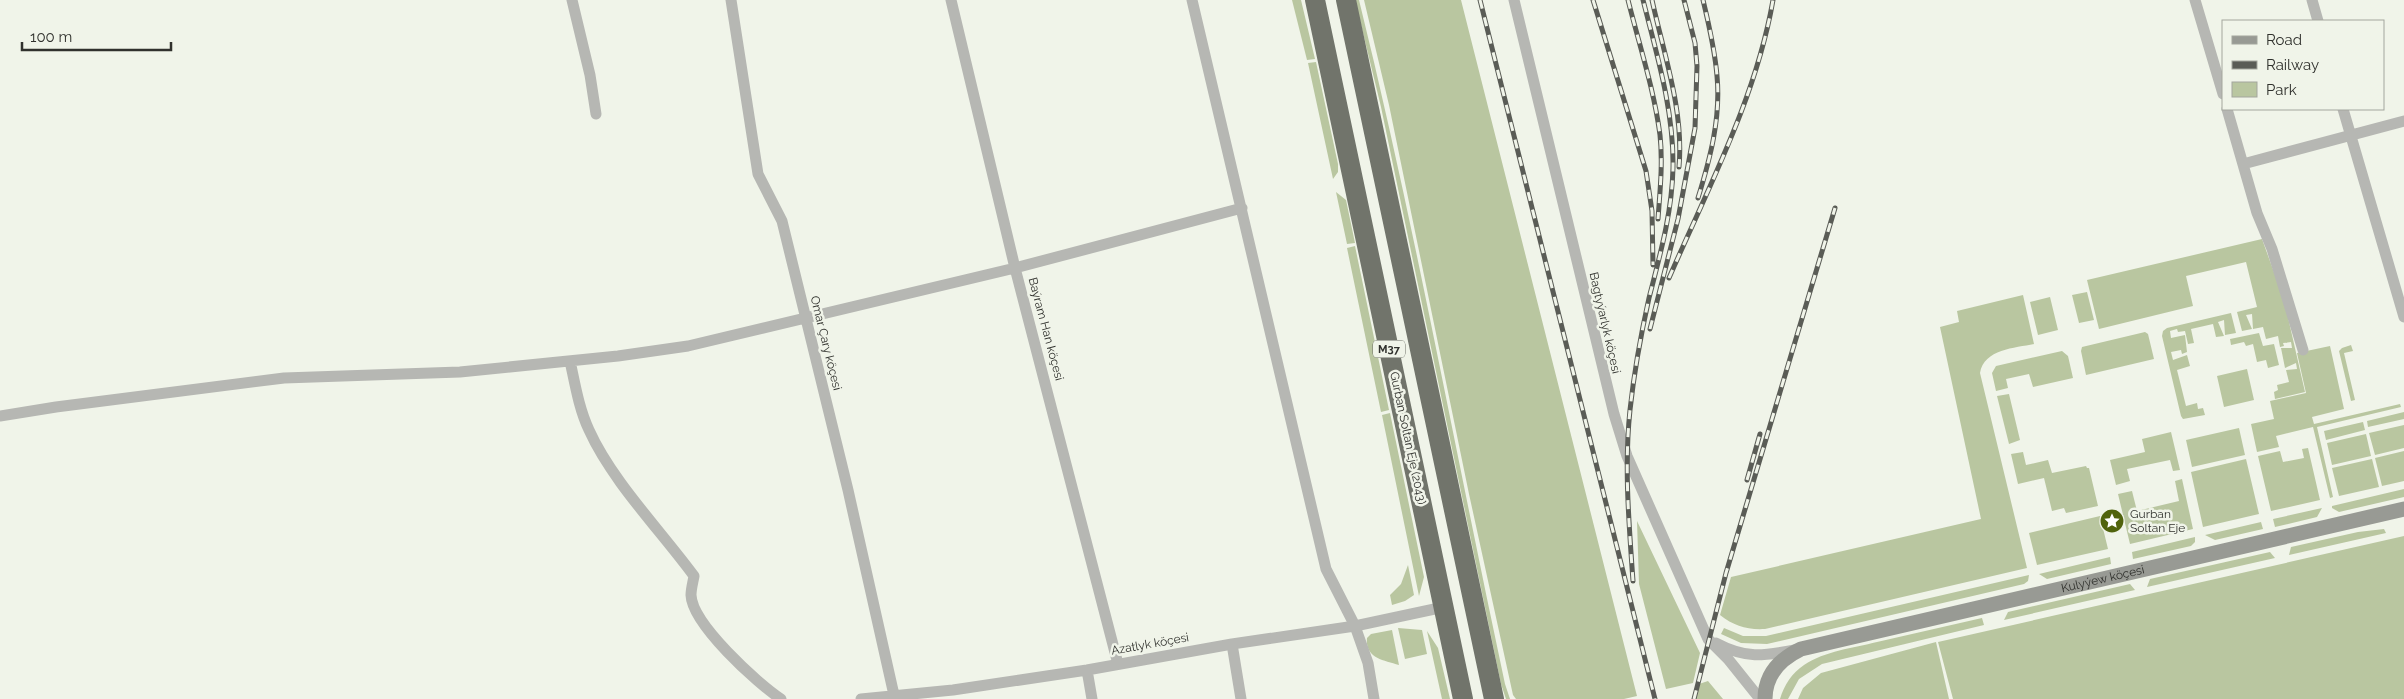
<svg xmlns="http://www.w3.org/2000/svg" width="2404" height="699" viewBox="0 0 2404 699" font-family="Raleway,sans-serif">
<rect width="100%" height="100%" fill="#f0f4e9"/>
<path fill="#b9c6a0" d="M 1292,0 L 1301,0 L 1315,59 L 1307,60 Z
M 1355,0 L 1359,0 C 1415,226 1456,456 1505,684 L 1510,699 L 1506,699 L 1501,684 L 1381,107 Z
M 1364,0 L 1461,0 L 1637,696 L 1624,699 L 1516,699 L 1513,695 L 1469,494 L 1389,105 Z
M 1316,62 L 1338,164 L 1338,172 L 1333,179 L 1308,63 Z
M 1336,192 L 1346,200 L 1355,243 L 1347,244 Z
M 2262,239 L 2284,300 L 2305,392 L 2275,399 L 2274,392 L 2278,390 L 2277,385 L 2289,382 L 2286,370 L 2297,369 L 2296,363 L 2285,368 L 2281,348 L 2292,348 L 2291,342 L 2283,343 L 2284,346 L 2280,347 L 2278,336 L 2266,339 L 2263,327 L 2253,329 L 2252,314 L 2246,315 L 2252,329 L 2242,331 L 2237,312 L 2257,307 L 2246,262 L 2186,276 L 2193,306 L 2099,329 L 2087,280 Z
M 1355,246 L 1389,410 L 1381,412 L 1347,248 Z
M 2087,292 L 2094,320 L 2079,323 L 2072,295 Z
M 2023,295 L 2034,344 C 2015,348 1984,349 1980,373 L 2027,568 L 1765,629 C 1747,630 1734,626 1720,615 L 1731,577 L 1981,519 L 1940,327 L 1959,322 L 1957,311 Z
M 2050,297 L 2058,330 L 2038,335 L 2030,302 Z
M 2231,313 L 2236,333 L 2225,335 L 2224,320 L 2218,322 L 2224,336 L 2216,337 L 2213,324 L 2191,329 L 2194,343 L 2188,344 L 2185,331 L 2178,332 L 2177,329 L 2170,331 L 2171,338 L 2185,335 L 2187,352 L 2182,354 L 2181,350 L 2171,352 L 2173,360 L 2187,355 L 2190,366 L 2177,370 L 2186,406 L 2197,403 L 2198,409 L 2203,408 L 2205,415 L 2183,419 L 2181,416 L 2162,336 L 2163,331 L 2167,328 Z
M 2145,332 L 2148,334 L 2154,359 L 2086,375 L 2081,351 L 2082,347 Z
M 2259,333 L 2263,346 L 2274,344 L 2279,365 L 2268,368 L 2266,360 L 2257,362 L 2253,344 L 2246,346 L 2244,342 L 2231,345 L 2230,339 Z
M 2351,345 L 2353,351 L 2344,353 L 2355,400 L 2351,401 L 2339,351 L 2342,348 Z
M 2330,346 L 2344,409 L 2312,417 L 2314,424 L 2400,404 L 2401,407 L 2317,427 L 2333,497 L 2330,498 L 2313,427 L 2276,436 L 2279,447 L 2257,452 L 2251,424 L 2274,419 L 2270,401 L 2306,393 L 2297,353 Z
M 2062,351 L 2068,356 L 2073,378 L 2033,387 L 2029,374 L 2006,379 L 2008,388 L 1996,391 L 1992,373 L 1996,366 Z
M 2247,369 L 2254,400 L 2224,407 L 2217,376 Z
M 2009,394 L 2020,440 L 2009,444 L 1997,396 Z
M 2404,412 L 2404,419 L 2368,427 L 2367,421 Z
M 1390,413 L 1424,577 L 1419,596 L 1382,415 Z
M 2363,422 L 2365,430 L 2326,440 L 2324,431 Z
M 2404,425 L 2404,448 L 2375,455 L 2369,433 Z
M 2239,428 L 2245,455 L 2192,467 L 2186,440 Z
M 2171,432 L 2180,470 L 2173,471 L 2170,460 L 2127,469 L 2130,481 L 2116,485 L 2110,460 L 2145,452 L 2142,439 Z
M 2366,434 L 2371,456 L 2332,465 L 2327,443 Z
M 2308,448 L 2320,500 L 2271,511 L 2258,456 L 2280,451 L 2283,462 L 2304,458 L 2302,449 Z
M 2404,451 L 2404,481 L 2382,486 L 2375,458 Z
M 2023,452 L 2026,465 L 2048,460 L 2052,473 L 2086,466 L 2087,468 L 2089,468 L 2098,506 L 2066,513 L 2064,508 L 2052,511 L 2044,478 L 2018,484 L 2011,454 Z
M 2246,459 L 2259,514 L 2203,527 L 2191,472 Z
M 2372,459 L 2379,487 L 2339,496 L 2332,468 Z
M 2182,479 L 2193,529 L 2130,544 L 2118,494 L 2132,491 L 2137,511 L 2179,501 L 2175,481 Z
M 2404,489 L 2404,497 L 2339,512 L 2332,508 L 2332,506 Z
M 2322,508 L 2317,517 L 2275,527 L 2273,519 Z
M 2100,516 L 2108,549 L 2037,565 L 2029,533 Z
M 1637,521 L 1700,653 L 1693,683 L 1666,689 L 1639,584 Z
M 2261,522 L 2263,529 L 2215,540 L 2205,535 Z
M 2384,529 L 2386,533 L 2289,555 L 2291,547 L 2358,532 Z
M 2404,536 L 2404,699 L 1953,699 L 1938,642 Z
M 2195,537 L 2195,542 L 2191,546 L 2133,559 L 2132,552 Z
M 2270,552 L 2275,558 L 2147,587 L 2150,579 Z
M 2110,557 L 2111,564 L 2047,579 L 2039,574 Z
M 1408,565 L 1414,595 L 1405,601 L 1392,605 L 1390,595 L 1401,584 Z
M 2029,575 L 2028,581 L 2024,584 L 1767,644 L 1741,643 L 1721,634 L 1724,628 L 1743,636 L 1766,636 Z
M 2130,584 L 2135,590 L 2004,620 L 2008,612 Z
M 1982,618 L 1984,625 L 1822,664 L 1799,679 L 1788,699 L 1780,699 C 1784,685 1792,673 1804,665 C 1825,651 1853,648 1877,642 C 1912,634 1947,626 1982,618 Z
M 1398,628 L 1422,630 L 1427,654 L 1405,659 Z
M 1392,630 L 1399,665 C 1383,660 1365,658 1367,638 L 1371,634 Z
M 1427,631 L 1438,648 L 1450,699 L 1442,699 Z
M 1936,642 L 1949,699 L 1798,699 L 1803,688 L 1821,673 Z
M 1708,681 L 1723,699 L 1695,699 L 1699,684 Z"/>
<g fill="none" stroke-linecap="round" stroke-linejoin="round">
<path stroke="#b6b7b3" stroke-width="11" d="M 572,0 L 590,75 L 596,114
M 731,0 L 758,174 L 782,221 L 848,490 L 894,695
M 951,0 L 1015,268 L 1118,664
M 1192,0 L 1326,569 L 1355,626 L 1368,663 L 1374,699
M 1514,0 L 1614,414 L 1627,456 L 1708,639 L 1728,659 L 1760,699
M 2195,0 L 2223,94
M 2312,0 L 2318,21
M 2227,109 L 2257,213 L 2272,249 L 2303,350
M 2343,109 L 2404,317
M 2243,164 L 2404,121
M 570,361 C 575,384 579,409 589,430 C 612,481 661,531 694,576 C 693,582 691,589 691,595 C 692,624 757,683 781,699
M 0,416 L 56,407 L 284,378 L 460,372 L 618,356 L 688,346 L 1015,268 L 1242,208
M 1716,643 C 1746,659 1763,656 1795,650
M 1232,644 L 1241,699
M 1087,670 L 1092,699
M 861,699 L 953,690 L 1087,670 L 1232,644 L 1355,626 L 1444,607"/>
<path stroke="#989a94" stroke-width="15" id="s1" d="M 1765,699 C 1765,675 1780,659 1801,649 L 2404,509"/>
<path stroke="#71746b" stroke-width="20" d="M 1315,0 L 1463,699
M 1346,0 L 1494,699"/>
<defs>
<path id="rail" d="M 1480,0 L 1655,699
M 1593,0 L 1646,171 L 1652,211 L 1653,265
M 1628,0 C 1639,44 1654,89 1660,135 C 1663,163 1660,191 1658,219
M 1652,0 C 1664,55 1684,111 1679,167
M 1698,198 C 1710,159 1721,118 1717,76 C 1715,51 1709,25 1703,0
M 1669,278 C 1708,188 1756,98 1773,0
M 1650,329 L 1678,219 L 1695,128 L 1697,66 L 1695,43 L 1684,0
M 1747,480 L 1760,434
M 1633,581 C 1629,524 1624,467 1630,410 C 1634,373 1641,334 1649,298 C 1660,255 1672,213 1673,168 C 1674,111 1657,55 1643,0
M 1694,699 L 1726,573 L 1835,208"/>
</defs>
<use href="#rail" stroke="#5a5c56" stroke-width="5"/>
<use href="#rail" stroke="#f0f4e9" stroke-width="3" stroke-dasharray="9" stroke-linecap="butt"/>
</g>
<defs>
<symbol id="sight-disc" viewBox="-11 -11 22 22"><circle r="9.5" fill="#50630d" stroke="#f0f4e9"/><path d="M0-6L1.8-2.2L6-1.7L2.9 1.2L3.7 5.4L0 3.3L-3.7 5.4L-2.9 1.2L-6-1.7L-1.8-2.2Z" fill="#fff"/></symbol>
</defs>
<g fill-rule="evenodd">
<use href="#sight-disc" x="2098" y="507" width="28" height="28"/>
</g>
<g text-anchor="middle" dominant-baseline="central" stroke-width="5" stroke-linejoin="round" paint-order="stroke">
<rect fill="#f0f4e9" stroke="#6a6c65" stroke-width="1" x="1373" y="340.5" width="32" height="17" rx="4"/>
<g font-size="11" font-weight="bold" fill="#30312d">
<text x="1389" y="349">M37</text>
</g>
<g font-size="12" fill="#30312d" stroke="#f0f4e9">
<text transform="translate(1605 323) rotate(77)">Bagtyýarlyk köçesi</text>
<text transform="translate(1046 329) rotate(75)">Baýram Han köçesi</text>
<text transform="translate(826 343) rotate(76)">Omar Çary köçesi</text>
<text transform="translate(1408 438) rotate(78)">Gurban Soltan Eje (2043)</text>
<text stroke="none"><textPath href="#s1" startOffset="375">Kulyýew köçesi</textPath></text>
<text transform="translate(1150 644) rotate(-10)">Azatlyk köçesi</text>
</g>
<g font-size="12" fill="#30312d" stroke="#f0f4e9" text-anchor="start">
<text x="2130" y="514">Gurban<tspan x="2130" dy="14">Soltan Eje</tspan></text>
</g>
</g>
<rect x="2222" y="20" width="162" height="90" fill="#f0f4e9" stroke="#a3a69e"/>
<rect x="2232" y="36" width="25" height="8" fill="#989a94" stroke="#a3a69e"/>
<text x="2266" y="45" font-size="15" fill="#30312d">Road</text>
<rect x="2232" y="61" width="25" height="8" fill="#5a5c56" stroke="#a3a69e"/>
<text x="2266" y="70" font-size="15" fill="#30312d">Railway</text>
<rect x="2232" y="82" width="25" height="15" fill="#b9c6a0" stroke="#a3a69e"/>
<text x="2266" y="95" font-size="15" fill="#30312d">Park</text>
<path d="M22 42v8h149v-8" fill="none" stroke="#30312d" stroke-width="2.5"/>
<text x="30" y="42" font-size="15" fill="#30312d" stroke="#f0f4e9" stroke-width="4" paint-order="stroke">100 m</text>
</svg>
